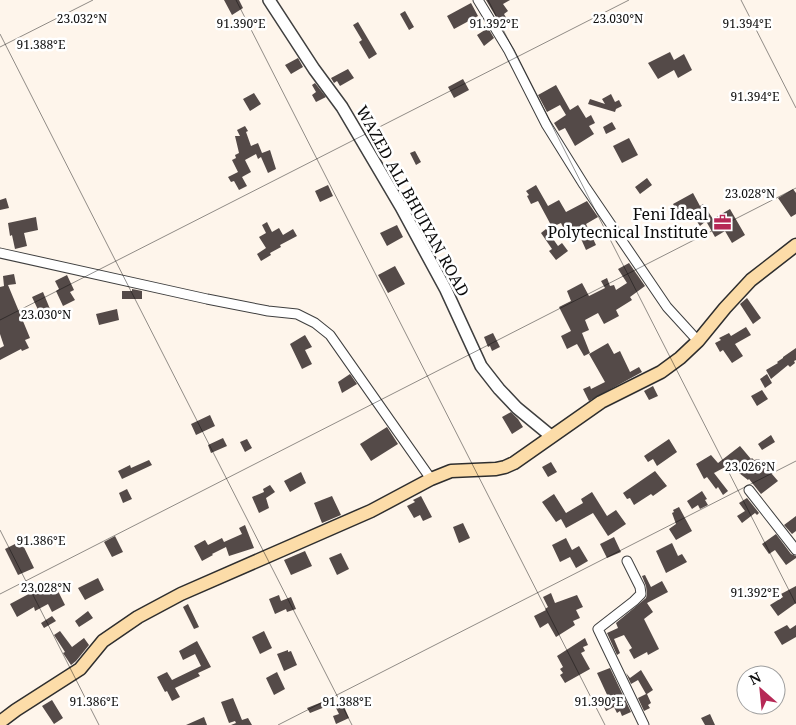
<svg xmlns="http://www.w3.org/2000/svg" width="796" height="725" viewBox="0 0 796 725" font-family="'Noto Serif',serif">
<rect width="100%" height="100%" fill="#fef5eb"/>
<path fill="#544a48" d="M 224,0 L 239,0 L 243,8 L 232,15 Z
M 486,0 L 510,0 L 503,4 L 508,11 L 504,14 L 508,21 L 504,23 L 506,28 L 503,29 Z
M 471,3 L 478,16 L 454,29 L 447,16 Z
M 405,11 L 414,27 L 409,30 L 400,14 Z
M 358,22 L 377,54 L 369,59 L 359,42 L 362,40 L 353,25 Z
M 488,28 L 494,38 L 484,46 L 477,35 Z
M 670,52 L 674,60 L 684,54 L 692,70 L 678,78 L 674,70 L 658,79 L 648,63 Z
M 298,58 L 303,67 L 291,74 L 285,65 Z
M 348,69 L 354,78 L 340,86 L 337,81 L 334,83 L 331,78 Z
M 463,79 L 469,90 L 454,98 L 448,87 Z
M 315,83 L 326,97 L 316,102 L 312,95 L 316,92 L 312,85 Z
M 556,85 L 570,110 L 578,105 L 586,118 L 591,115 L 595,123 L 589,126 L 594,134 L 575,146 L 565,128 L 559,131 L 554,123 L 566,115 L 560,105 L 547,112 L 538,95 Z
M 254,93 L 261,104 L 250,111 L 243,99 Z
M 611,94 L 615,102 L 619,100 L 622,106 L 616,109 L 615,112 L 588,104 L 590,99 L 605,104 L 602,99 Z
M 612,122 L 616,129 L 606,134 L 603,127 Z
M 245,126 L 248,131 L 246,132 L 251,146 L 258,143 L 262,153 L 270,150 L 276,169 L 268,173 L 261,157 L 258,159 L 256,154 L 245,160 L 251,172 L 242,177 L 247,186 L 239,190 L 234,181 L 231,182 L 228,177 L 238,172 L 232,160 L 236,158 L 235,155 L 239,153 L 235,136 L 240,136 L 237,130 Z
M 629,138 L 638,155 L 622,163 L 613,146 Z
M 415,151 L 421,162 L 416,165 L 410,153 Z
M 647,178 L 652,185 L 640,194 L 635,187 Z
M 328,185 L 333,196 L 320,202 L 315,191 Z
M 536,185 L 548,206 L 559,200 L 566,212 L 587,201 L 598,217 L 586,224 L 596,245 L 586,250 L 578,232 L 568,237 L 561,223 L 552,227 L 538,201 L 531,204 L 527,196 L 529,195 L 526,191 Z
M 793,189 L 796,193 L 796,214 L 791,217 L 778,198 Z
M 693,193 L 700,206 L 703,204 L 713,219 L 730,209 L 745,235 L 732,243 L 725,231 L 715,237 L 706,221 L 700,226 L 689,210 L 680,216 L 673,204 Z
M 6,198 L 9,208 L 0,210 L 0,200 Z
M 36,217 L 38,230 L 24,233 L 27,246 L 15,249 L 12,235 L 10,236 L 8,223 Z
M 267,222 L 272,232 L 279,228 L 283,235 L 293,229 L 297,236 L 280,245 L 281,247 L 270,253 L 271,255 L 261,261 L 257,254 L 266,248 L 259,237 L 266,233 L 262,225 Z
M 397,225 L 403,237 L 387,246 L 380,233 Z
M 546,229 L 558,246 L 562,243 L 568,251 L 556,260 L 549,251 L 552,249 L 541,233 Z
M 629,263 L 645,286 L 630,297 L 632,300 L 616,310 L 619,316 L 604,324 L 598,313 L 585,320 L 589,330 L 582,333 L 590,353 L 584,356 L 577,344 L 567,349 L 561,336 L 571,331 L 559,307 L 571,301 L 567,291 L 582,283 L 589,296 L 605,288 L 601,281 L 607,278 L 610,286 L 614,285 L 616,290 L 627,283 L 618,269 Z
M 395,266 L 405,284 L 388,293 L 378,275 Z
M 14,274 L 16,284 L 8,285 L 30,338 L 25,340 L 29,348 L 22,351 L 21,349 L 0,360 L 0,348 L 4,346 L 0,334 L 0,287 L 4,286 L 3,276 Z
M 67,275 L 74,290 L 70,292 L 75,300 L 63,306 L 56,291 L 59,289 L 55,281 Z
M 132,289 L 142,291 L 142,299 L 122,299 L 122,291 L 132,291 Z
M 43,292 L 50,309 L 40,314 L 32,297 Z
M 747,298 L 761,318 L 753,324 L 740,304 Z
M 117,309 L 119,320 L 99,325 L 96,314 Z
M 746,327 L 751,335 L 735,344 L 743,356 L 732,363 L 723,350 L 720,352 L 715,343 L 721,340 L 719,338 L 729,333 L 731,336 Z
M 493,333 L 500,347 L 492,351 L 490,346 L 488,347 L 484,337 Z
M 305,335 L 312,347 L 305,350 L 312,364 L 302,369 L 290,344 Z
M 608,343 L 614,354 L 620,351 L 630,372 L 639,367 L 642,372 L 589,401 L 583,389 L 590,386 L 591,389 L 605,382 L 589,354 Z
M 796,348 L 796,360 L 794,361 L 795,363 L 790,367 L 788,365 L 771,379 L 766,370 L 778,363 L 777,362 L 783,358 L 783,357 Z
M 350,374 L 357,384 L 342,393 L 338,382 Z
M 767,374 L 772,383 L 765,388 L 760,379 Z
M 653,386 L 658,396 L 649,400 L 644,391 Z
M 762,390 L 768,399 L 757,406 L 751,396 Z
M 511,412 L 518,419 L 523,427 L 512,434 L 502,417 Z
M 210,415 L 215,426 L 196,435 L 191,424 Z
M 387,427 L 398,444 L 371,461 L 360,444 Z
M 771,435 L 775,442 L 762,450 L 758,444 Z
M 223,438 L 227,446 L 211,453 L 208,445 Z
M 247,439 L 252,448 L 245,452 L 240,442 Z
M 669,439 L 677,452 L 657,466 L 653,459 L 648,462 L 644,456 Z
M 740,446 L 751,459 L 752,458 L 754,460 L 759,459 L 778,481 L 761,494 L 749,479 L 748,480 L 734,469 L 733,470 L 729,465 L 714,473 L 728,491 L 723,495 L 718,487 L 716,489 L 707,477 L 704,479 L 696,464 L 711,455 L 718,463 Z
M 149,460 L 152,465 L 122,479 L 118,471 L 130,465 L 131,468 Z
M 551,462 L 557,472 L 548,477 L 542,467 Z
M 655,471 L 667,486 L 653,496 L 651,494 L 634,505 L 630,498 L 627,499 L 623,493 Z
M 301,472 L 306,483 L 290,492 L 284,481 Z
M 270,485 L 275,492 L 266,498 L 269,508 L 259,513 L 252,497 L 264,492 L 263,489 Z
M 127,489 L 132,499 L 123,503 L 119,493 Z
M 702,491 L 707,499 L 705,500 L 708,505 L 700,509 L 698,505 L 692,509 L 687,501 Z
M 592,492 L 607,516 L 616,510 L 626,524 L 608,536 L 593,513 L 566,528 L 561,519 L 556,522 L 542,502 L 554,494 L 566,513 L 583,503 L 581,499 Z
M 332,496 L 341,515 L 322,523 L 314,503 Z
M 421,496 L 432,517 L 423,521 L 420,515 L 414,518 L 407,506 L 415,502 L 413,500 Z
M 747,498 L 759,513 L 757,515 L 755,513 L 742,523 L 737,516 L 745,511 L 739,503 Z
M 679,507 L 692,531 L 676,540 L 669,529 L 676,524 L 672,513 L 674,512 L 673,510 Z
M 796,516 L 796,531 L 792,534 L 784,525 Z
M 463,523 L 470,538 L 459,543 L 453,527 Z
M 245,525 L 254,548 L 229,556 L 226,547 L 212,554 L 213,555 L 202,561 L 194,546 L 205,540 L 208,545 L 222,538 L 224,542 L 242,534 L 239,528 Z
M 776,534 L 791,554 L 796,556 L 796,558 L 786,565 L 775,550 L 769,554 L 762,544 Z
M 115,536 L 123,552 L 112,557 L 104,542 Z
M 614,537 L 621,552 L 607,558 L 600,544 Z
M 566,538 L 572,550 L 579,546 L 588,561 L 576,568 L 570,557 L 560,562 L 552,545 Z
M 21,541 L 34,568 L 18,575 L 5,549 Z
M 672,543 L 678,556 L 682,554 L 687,562 L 666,573 L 656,551 Z
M 305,551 L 312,566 L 291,575 L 284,560 Z
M 341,553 L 349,569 L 337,575 L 329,558 Z
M 645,575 L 651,587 L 662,581 L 668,592 L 647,603 L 653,612 L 644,619 L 659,649 L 648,655 L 647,652 L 634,659 L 629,650 L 632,648 L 624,635 L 614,639 L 620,653 L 617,655 L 607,633 L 618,628 L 616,623 L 646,598 L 647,594 L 646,586 L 642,576 Z
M 98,578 L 104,590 L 85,600 L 78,588 Z
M 53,581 L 65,605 L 52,612 L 48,604 L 35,611 L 34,607 L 17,617 L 10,604 Z
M 796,586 L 796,603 L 778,616 L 770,605 L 783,597 L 781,594 Z
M 551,593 L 555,603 L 577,595 L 583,607 L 576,610 L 580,618 L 573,621 L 575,625 L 556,637 L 548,623 L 540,628 L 534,616 L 546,610 L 545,609 L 548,607 L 543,597 Z
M 279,595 L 281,601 L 291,597 L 296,609 L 287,612 L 286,609 L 275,614 L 269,599 Z
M 188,604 L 199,627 L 194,629 L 183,607 Z
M 88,611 L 93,618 L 79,627 L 75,621 Z
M 52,616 L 56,621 L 44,628 L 41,623 Z
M 787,625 L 790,629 L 796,625 L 796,637 L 782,645 L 774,632 Z
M 60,631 L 72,647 L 84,638 L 89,645 L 76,661 L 71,665 L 63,653 L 65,652 L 54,635 Z
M 264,631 L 272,648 L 260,654 L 252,637 Z
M 585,638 L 588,645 L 583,647 L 585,651 L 581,653 L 590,669 L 565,683 L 560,675 L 563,673 L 560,669 L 563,667 L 557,656 Z
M 197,641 L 211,667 L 198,673 L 200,676 L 175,688 L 180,697 L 172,701 L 167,691 L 165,692 L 157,677 L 167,672 L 172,680 L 201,666 L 195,654 L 183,660 L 179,651 Z
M 288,650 L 288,652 L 291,651 L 297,665 L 284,671 L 277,654 Z
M 610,668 L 631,712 L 622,716 L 620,711 L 617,713 L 614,707 L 606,711 L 602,702 L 609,699 L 597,673 Z
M 641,670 L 653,690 L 647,694 L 651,703 L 648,705 L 650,708 L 644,711 L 638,698 L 646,694 L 638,680 L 631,684 L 626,673 L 630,678 Z
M 277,672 L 285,689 L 274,695 L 266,678 Z
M 233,698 L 242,720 L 248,718 L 252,725 L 231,725 L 236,723 L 235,721 L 229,723 L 221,702 Z
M 52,700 L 63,718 L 54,724 L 42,706 Z
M 322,702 L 325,707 L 310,713 L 307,708 Z
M 342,702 L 349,718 L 336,724 L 333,716 L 339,714 L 335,706 Z
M 710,714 L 715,725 L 705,725 L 701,718 Z
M 204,717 L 207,725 L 186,725 Z"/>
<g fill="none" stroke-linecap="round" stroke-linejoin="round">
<defs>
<path id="minor" d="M 478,0 L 509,51 L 546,124 L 584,185 L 667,307 L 698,341
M 0,253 L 207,299 L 268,311 L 297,314 L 315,323 L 330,335 L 431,479
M 749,490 L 796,550
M 627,561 L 640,587 L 641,594 L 634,601 L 598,629 L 644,725"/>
<path id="tertiary" d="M 269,0 L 314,69 L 342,107 L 401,207 L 446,290 L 481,366 L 499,389 L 517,408 L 551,436"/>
<path id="secondary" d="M 0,722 L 16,710 L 80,669 L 103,641 L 138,617 L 181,594 L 371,511 L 431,479 L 451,471 L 496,469 L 505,467 L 514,463 L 601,402 L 661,372 L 680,358 L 698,341 L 725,308 L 751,280 L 796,245"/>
</defs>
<use href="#minor" stroke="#3f3f3f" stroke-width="11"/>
<use href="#tertiary" stroke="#3f3f3f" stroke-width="14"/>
<use href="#secondary" stroke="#2e2e2e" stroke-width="15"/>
<use href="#minor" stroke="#fff" stroke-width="9"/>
<use href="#tertiary" stroke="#fff" stroke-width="11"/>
<use href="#secondary" stroke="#fcdca8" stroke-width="12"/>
</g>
<path fill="none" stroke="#0c0c0c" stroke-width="1" stroke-opacity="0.45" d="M 236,0 L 605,725M 488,0 L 796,604M 741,0 L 796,108M 0,34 L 352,725M 0,47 L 93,0M 0,320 L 629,0M 0,530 L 99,725M 0,594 L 796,188M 278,725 L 796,461"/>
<defs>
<symbol id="office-bare" viewBox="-9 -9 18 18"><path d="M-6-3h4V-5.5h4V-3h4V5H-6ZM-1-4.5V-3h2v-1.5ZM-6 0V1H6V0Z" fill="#b62956" stroke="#fff" stroke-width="2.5" paint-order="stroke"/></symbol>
</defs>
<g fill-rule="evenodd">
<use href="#office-bare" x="710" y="210" width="25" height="25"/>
</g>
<g text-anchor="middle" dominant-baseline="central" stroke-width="5" stroke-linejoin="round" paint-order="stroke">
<g font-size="16" fill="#0c0c0c" stroke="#fff">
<text transform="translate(413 201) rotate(61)">WAZED ALI BHUIYAN ROAD</text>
</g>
<g font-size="16" fill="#0c0c0c" stroke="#fff" text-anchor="end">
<text x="708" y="214">Feni Ideal<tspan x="708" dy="18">Polytecnical Institute</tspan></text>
</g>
</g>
<g font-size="12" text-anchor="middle" fill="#0c0c0c" stroke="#fff" stroke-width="5" stroke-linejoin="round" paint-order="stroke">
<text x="618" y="23">23.030°N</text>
<text x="82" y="23">23.032°N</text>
<text x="747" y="28">91.394°E</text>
<text x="241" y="28">91.390°E</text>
<text x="494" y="28">91.392°E</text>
<text x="41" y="49">91.388°E</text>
<text x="755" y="101">91.394°E</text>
<text x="750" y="198">23.028°N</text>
<text x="46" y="319">23.030°N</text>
<text x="750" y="471">23.026°N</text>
<text x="41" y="545">91.386°E</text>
<text x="46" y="592">23.028°N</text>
<text x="755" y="597">91.392°E</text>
<text x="94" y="706">91.386°E</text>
<text x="347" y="706">91.388°E</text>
<text x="599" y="706">91.390°E</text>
</g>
<g transform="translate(761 690) rotate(333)"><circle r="24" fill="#ffffff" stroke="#9e9e9e"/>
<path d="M0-4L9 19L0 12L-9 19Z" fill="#b62956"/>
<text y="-8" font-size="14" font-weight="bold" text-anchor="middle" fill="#0c0c0c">N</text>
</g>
</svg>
